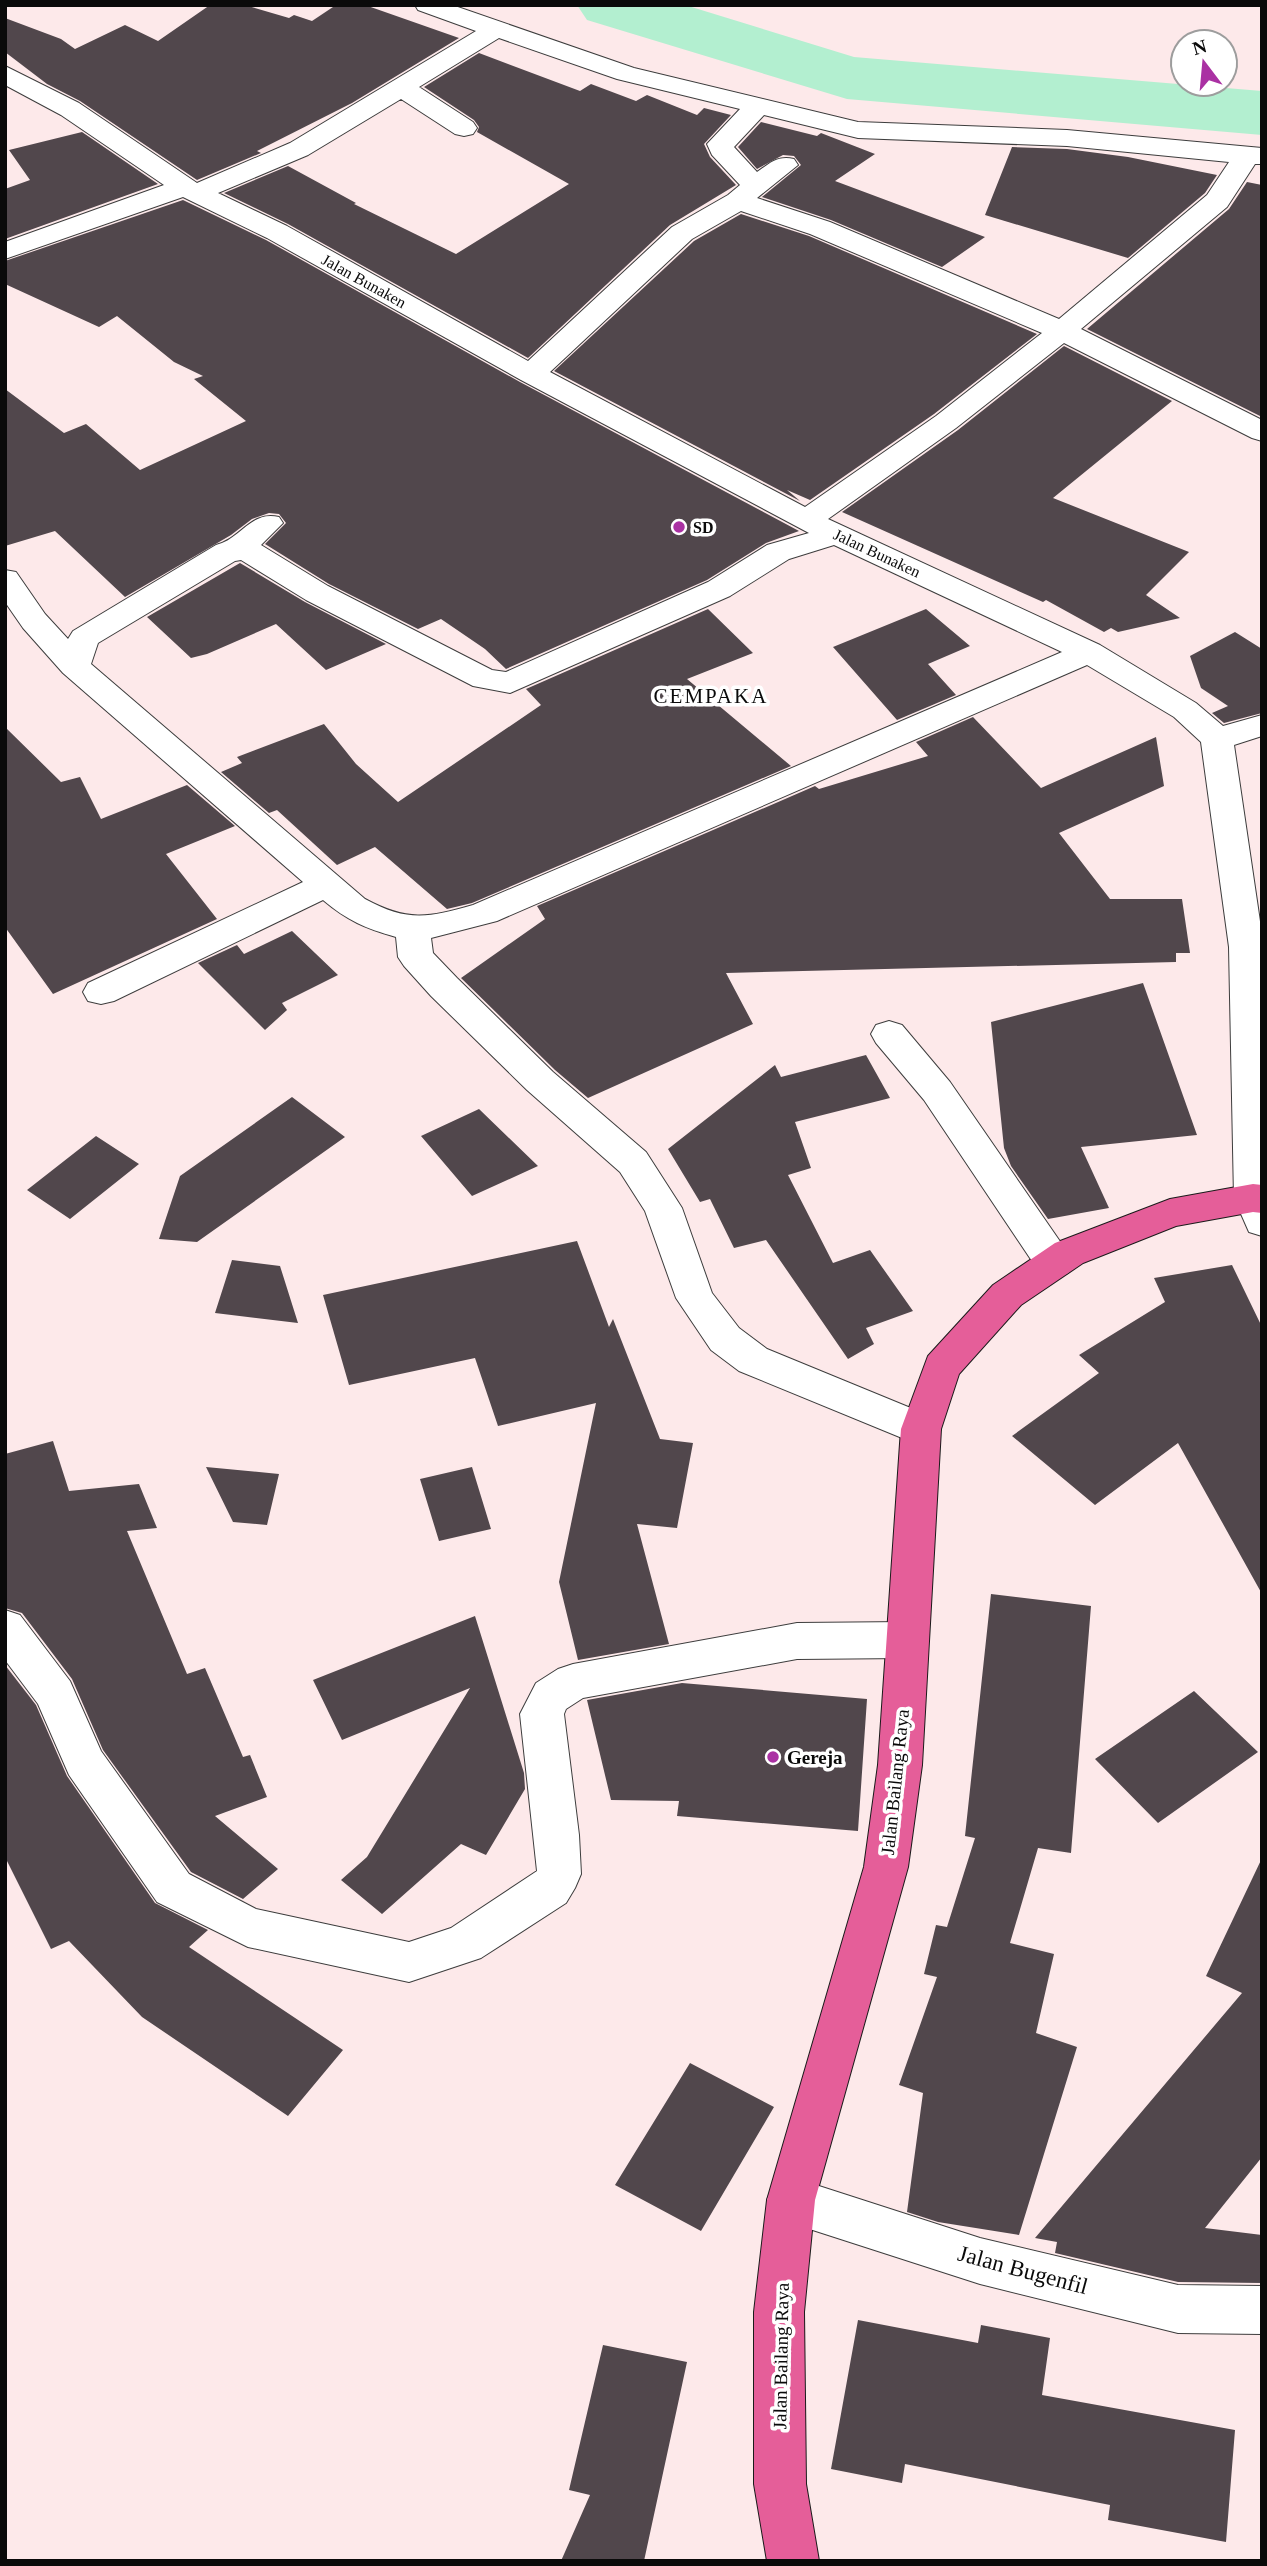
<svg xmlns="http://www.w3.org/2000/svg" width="1267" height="2566" viewBox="0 0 1267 2566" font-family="Georgia,serif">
<rect width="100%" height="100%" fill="#fde9ea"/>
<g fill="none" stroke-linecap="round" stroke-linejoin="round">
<path fill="#b3efd0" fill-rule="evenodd" d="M 577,5 L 685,5 L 854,57 L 1262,91 L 1262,135 L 847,99 L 587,20 Z"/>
</g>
<path fill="#51474c" d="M 210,5 L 245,5 L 289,18 L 294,15 L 312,21 L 336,5 L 365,5 L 459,38 L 352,103 L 257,151 L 261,153 L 197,180 L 80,101 L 47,84 L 5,52 L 5,18 L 61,39 L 75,49 L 125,25 L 158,41 Z
M 479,53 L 580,91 L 591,84 L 636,101 L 647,95 L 697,115 L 704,108 L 731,115 L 704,144 L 710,157 L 736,185 L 670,225 L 528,358 L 288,224 L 224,193 L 288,166 L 356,203 L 354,204 L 456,254 L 569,184 L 477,132 L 479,127 L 474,120 L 424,87 Z
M 761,122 L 817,136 L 821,133 L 875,154 L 835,181 L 985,237 L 942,267 L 831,220 L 762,197 L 801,165 L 794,156 L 783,155 L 757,169 L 738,147 Z
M 82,132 L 158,184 L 5,239 L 5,189 L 30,180 L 9,150 Z
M 1012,147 L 1067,149 L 1128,157 L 1217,175 L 1205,193 L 1128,258 L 985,215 Z
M 1247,182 L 1262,185 L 1262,417 L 1087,329 L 1229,209 Z
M 183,200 L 266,240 L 520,382 L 799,531 L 766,543 L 707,580 L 506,669 L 485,649 L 441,619 L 418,629 L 329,584 L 265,544 L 286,523 L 279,514 L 269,513 L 252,519 L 231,535 L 125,597 L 55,531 L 5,546 L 5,389 L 64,433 L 86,424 L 140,470 L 246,421 L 194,379 L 203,376 L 174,362 L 117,316 L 99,327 L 5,284 L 5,261 Z
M 741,214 L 809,236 L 1037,334 L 934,414 L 810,500 L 787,490 L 800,501 L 554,371 L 694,241 Z
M 1064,346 L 1172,401 L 1053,498 L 1189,552 L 1146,595 L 1180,618 L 1118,632 L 1111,628 L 1104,632 L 1046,600 L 1043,602 L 842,512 L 958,430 Z
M 240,563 L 305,602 L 386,644 L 326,670 L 276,624 L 207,654 L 191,658 L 147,617 Z
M 708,609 L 753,653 L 687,679 L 791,766 L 472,903 L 447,909 L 375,847 L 337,865 L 277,810 L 269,813 L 221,772 L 242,763 L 237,757 L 324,724 L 356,764 L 398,802 L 541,705 L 526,689 Z
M 926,609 L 970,646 L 928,664 L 956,695 L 897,720 L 833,647 Z
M 1235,632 L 1262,649 L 1262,713 L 1224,723 L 1212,713 L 1228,706 L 1201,688 L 1190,656 Z
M 973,717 L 1041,788 L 1156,737 L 1164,786 L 1059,833 L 1110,899 L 1182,899 L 1190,953 L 1176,953 L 1176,962 L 726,973 L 753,1024 L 588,1098 L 555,1070 L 461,978 L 545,919 L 537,906 L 815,786 L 819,789 L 928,756 L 916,742 Z
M 5,727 L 61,782 L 80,777 L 101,819 L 187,785 L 235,826 L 166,854 L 217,919 L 53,994 L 5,927 Z
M 292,931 L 338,975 L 282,1003 L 287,1010 L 265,1030 L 198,963 L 237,945 L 244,954 Z
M 1143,983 L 1197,1135 L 1081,1147 L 1109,1208 L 1048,1219 L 1011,1166 L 1004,1148 L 991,1022 Z
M 866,1055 L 890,1098 L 795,1122 L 811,1168 L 788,1175 L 833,1263 L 870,1250 L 913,1311 L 866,1328 L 874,1344 L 848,1359 L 766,1240 L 734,1248 L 710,1199 L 700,1202 L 668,1149 L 775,1065 L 781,1077 Z
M 292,1097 L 345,1137 L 197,1242 L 159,1239 L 180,1176 Z
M 479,1109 L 538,1166 L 472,1196 L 421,1136 Z
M 96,1136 L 139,1164 L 70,1219 L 27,1190 Z
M 577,1241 L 609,1327 L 613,1319 L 660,1439 L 693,1443 L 677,1528 L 637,1524 L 669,1644 L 578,1660 L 559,1582 L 596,1403 L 498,1426 L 475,1358 L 349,1385 L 323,1295 Z
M 232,1260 L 280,1266 L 298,1323 L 215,1313 Z
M 1232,1265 L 1262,1327 L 1262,1594 L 1178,1443 L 1095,1505 L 1012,1436 L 1099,1373 L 1079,1355 L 1165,1302 L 1154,1278 Z
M 53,1441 L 69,1491 L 139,1484 L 157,1528 L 127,1531 L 187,1674 L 205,1668 L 243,1757 L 250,1755 L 267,1797 L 215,1816 L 278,1869 L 243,1899 L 191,1872 L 103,1750 L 72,1679 L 22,1613 L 5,1608 L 5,1454 Z
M 206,1467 L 279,1474 L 267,1525 L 233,1522 Z
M 472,1467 L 491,1529 L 439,1541 L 420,1479 Z
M 991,1594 L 1091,1606 L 1071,1853 L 1038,1848 L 1010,1943 L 1054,1954 L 1036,2033 L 1077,2047 L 1019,2235 L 938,2222 L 907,2212 L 923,2093 L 899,2085 L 937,1977 L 924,1974 L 936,1925 L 947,1927 L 975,1838 L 965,1836 Z
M 475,1616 L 524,1773 L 525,1789 L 486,1855 L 461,1844 L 382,1914 L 341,1880 L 367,1857 L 470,1688 L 342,1740 L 313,1680 Z
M 5,1665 L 36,1705 L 67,1776 L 155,1903 L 208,1930 L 189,1947 L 343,2050 L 288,2116 L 142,2017 L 69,1941 L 51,1949 L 5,1857 Z
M 682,1683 L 867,1699 L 858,1831 L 677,1816 L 679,1801 L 611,1800 L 587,1700 Z
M 1194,1691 L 1258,1752 L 1158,1823 L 1095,1759 Z
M 1262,1858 L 1262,2157 L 1205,2228 L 1262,2235 L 1262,2283 L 1178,2282 L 1055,2253 L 1057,2242 L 1035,2238 L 1242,1993 L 1206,1976 Z
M 690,2063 L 774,2107 L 701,2231 L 615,2185 Z
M 858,2320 L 978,2343 L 981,2325 L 1050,2338 L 1042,2395 L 1235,2430 L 1226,2542 L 1108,2520 L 1110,2505 L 905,2464 L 902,2483 L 831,2469 Z
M 603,2345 L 687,2362 L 644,2561 L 561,2561 L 590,2495 L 569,2490 Z"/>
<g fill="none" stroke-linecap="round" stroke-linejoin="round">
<defs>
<path id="minor" d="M 415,5 L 452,5 L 634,68 L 858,122 L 1067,130 L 1262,148 L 1262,164 L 1255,164 L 1227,207 L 1081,329 L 1262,420 L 1262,441 L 1252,438 L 1064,343 L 956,428 L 828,519 L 1100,645 L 1196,703 L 1223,726 L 1262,715 L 1262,736 L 1234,745 L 1262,935 L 1262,1236 L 1249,1232 L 1234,1198 L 1229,947 L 1201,742 L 1174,717 L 1087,665 L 497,921 L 431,938 L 433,953 L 457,978 L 553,1072 L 646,1152 L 682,1208 L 712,1293 L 739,1328 L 767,1349 L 935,1418 L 941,1429 L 935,1440 L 921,1445 L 907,1440 L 739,1371 L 711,1350 L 676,1298 L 645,1211 L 620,1172 L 527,1090 L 431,996 L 404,966 L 398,957 L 396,937 C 365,928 348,921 323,900 L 114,1001 L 101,1004 L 88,1001 L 83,992 L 88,983 L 303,882 L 63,673 L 23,628 L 5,602 L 5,570 L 16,572 L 45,614 L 68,639 L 73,631 L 216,545 C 241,539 251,510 279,517 L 283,523 L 261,545 L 328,586 L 492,670 L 506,672 L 708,582 L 767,545 L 809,533 L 521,380 L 267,238 L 183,197 L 5,259 L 5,242 L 164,185 L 61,115 L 5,85 L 5,66 L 79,103 L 197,183 L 290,143 L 476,31 L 418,10 ZM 499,38 L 617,79 L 740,109 L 707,144 L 712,155 L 740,185 L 728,195 L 672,227 L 528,361 L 287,226 L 218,193 L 308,155 L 401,99 L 455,134 L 464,136 L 473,134 L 477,128 L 473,122 L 419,87 ZM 764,115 L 858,138 L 1067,146 L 1229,162 L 1207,195 L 1059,319 L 830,222 L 757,198 L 798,165 L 794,159 C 778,155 770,163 757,172 L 734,147 ZM 741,211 L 810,234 L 1042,333 L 936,416 L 805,507 L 550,372 L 692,239 ZM 834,545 L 1062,652 L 473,905 C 428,918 407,922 365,899 L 91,664 L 98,643 L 235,561 L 241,560 L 306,600 L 473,686 L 510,693 L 730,596 L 789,559 Z
M 889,1021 L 902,1025 L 950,1082 L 1068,1253 L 1073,1263 L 1068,1273 L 1054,1277 L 1040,1273 L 924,1100 L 876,1043 L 871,1034 L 876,1025 Z
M 5,1610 L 20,1615 L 70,1681 L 101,1751 L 189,1874 L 256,1909 L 409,1942 L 451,1928 L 537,1871 L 520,1714 L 536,1683 L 558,1669 L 573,1664 L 797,1623 L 906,1622 L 921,1628 L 927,1640 L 921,1652 L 906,1658 L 797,1659 L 583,1698 L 566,1709 L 564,1714 L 579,1835 L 581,1874 L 575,1888 L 566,1903 L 481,1958 L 409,1982 L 248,1947 L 157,1902 L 69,1775 L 38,1704 L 5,1660 Z
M 791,2177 L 980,2238 L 1178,2285 L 1262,2286 L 1262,2334 L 1178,2333 L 980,2284 L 791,2223 L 774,2216 L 767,2200 L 774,2184 Z"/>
<path id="highway" d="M 1253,1184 L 1262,1185 L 1262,1213 L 1253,1212 L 1176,1226 L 1083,1263 L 1021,1305 L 959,1374 L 941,1429 L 922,1765 L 908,1867 L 815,2200 L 804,2312 L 806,2484 L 819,2561 L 767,2561 L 754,2484 L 754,2312 L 767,2200 L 864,1867 L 878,1765 L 901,1429 L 928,1356 L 993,1285 L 1055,1243 L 1170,1199 Z"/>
</defs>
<use href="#minor" stroke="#3d3d3d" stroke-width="2"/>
<use href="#highway" stroke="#1b1b1b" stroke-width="2"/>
<use href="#minor" fill="#fff" fill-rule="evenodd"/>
<use href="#highway" fill="#e55e99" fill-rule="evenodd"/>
</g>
<g fill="#aa31a3" stroke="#fff" stroke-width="2.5">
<circle cx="679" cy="527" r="7"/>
<circle cx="773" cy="1757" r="7"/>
</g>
<g text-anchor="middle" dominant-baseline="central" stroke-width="7" stroke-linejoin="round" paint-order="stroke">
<g font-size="16" fill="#0a0a0a" stroke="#fff">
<text transform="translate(364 281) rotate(29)">Jalan Bunaken</text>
<text transform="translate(877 553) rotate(25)">Jalan Bunaken</text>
</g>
<g font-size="16" font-weight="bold" fill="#0a0a0a" stroke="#fff" text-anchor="start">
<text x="693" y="527">SD</text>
</g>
<g font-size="19" font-weight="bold" fill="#0a0a0a" stroke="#fff" text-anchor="start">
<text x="787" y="1757">Gereja</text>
</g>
<g font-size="19" fill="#0a0a0a" stroke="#fff">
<text transform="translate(895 1782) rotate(-84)">Jalan Bailang Raya</text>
<text transform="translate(781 2356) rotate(-89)">Jalan Bailang Raya</text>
</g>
<g font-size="21" letter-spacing="2" fill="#0a0a0a" stroke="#fff">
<text x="711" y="696">CEMPAKA</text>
</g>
<g font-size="23" fill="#0a0a0a" stroke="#fff">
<text transform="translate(1023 2270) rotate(15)">Jalan Bugenfil</text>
</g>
</g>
<rect width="1267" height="2566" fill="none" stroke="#0a0a0a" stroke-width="14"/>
<g transform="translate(1204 63) rotate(344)"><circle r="33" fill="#ffffff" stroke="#9d9d9d" stroke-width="2"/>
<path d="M0-5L12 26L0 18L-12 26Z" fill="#aa31a3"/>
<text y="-10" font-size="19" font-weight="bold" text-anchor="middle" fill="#0a0a0a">N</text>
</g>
</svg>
